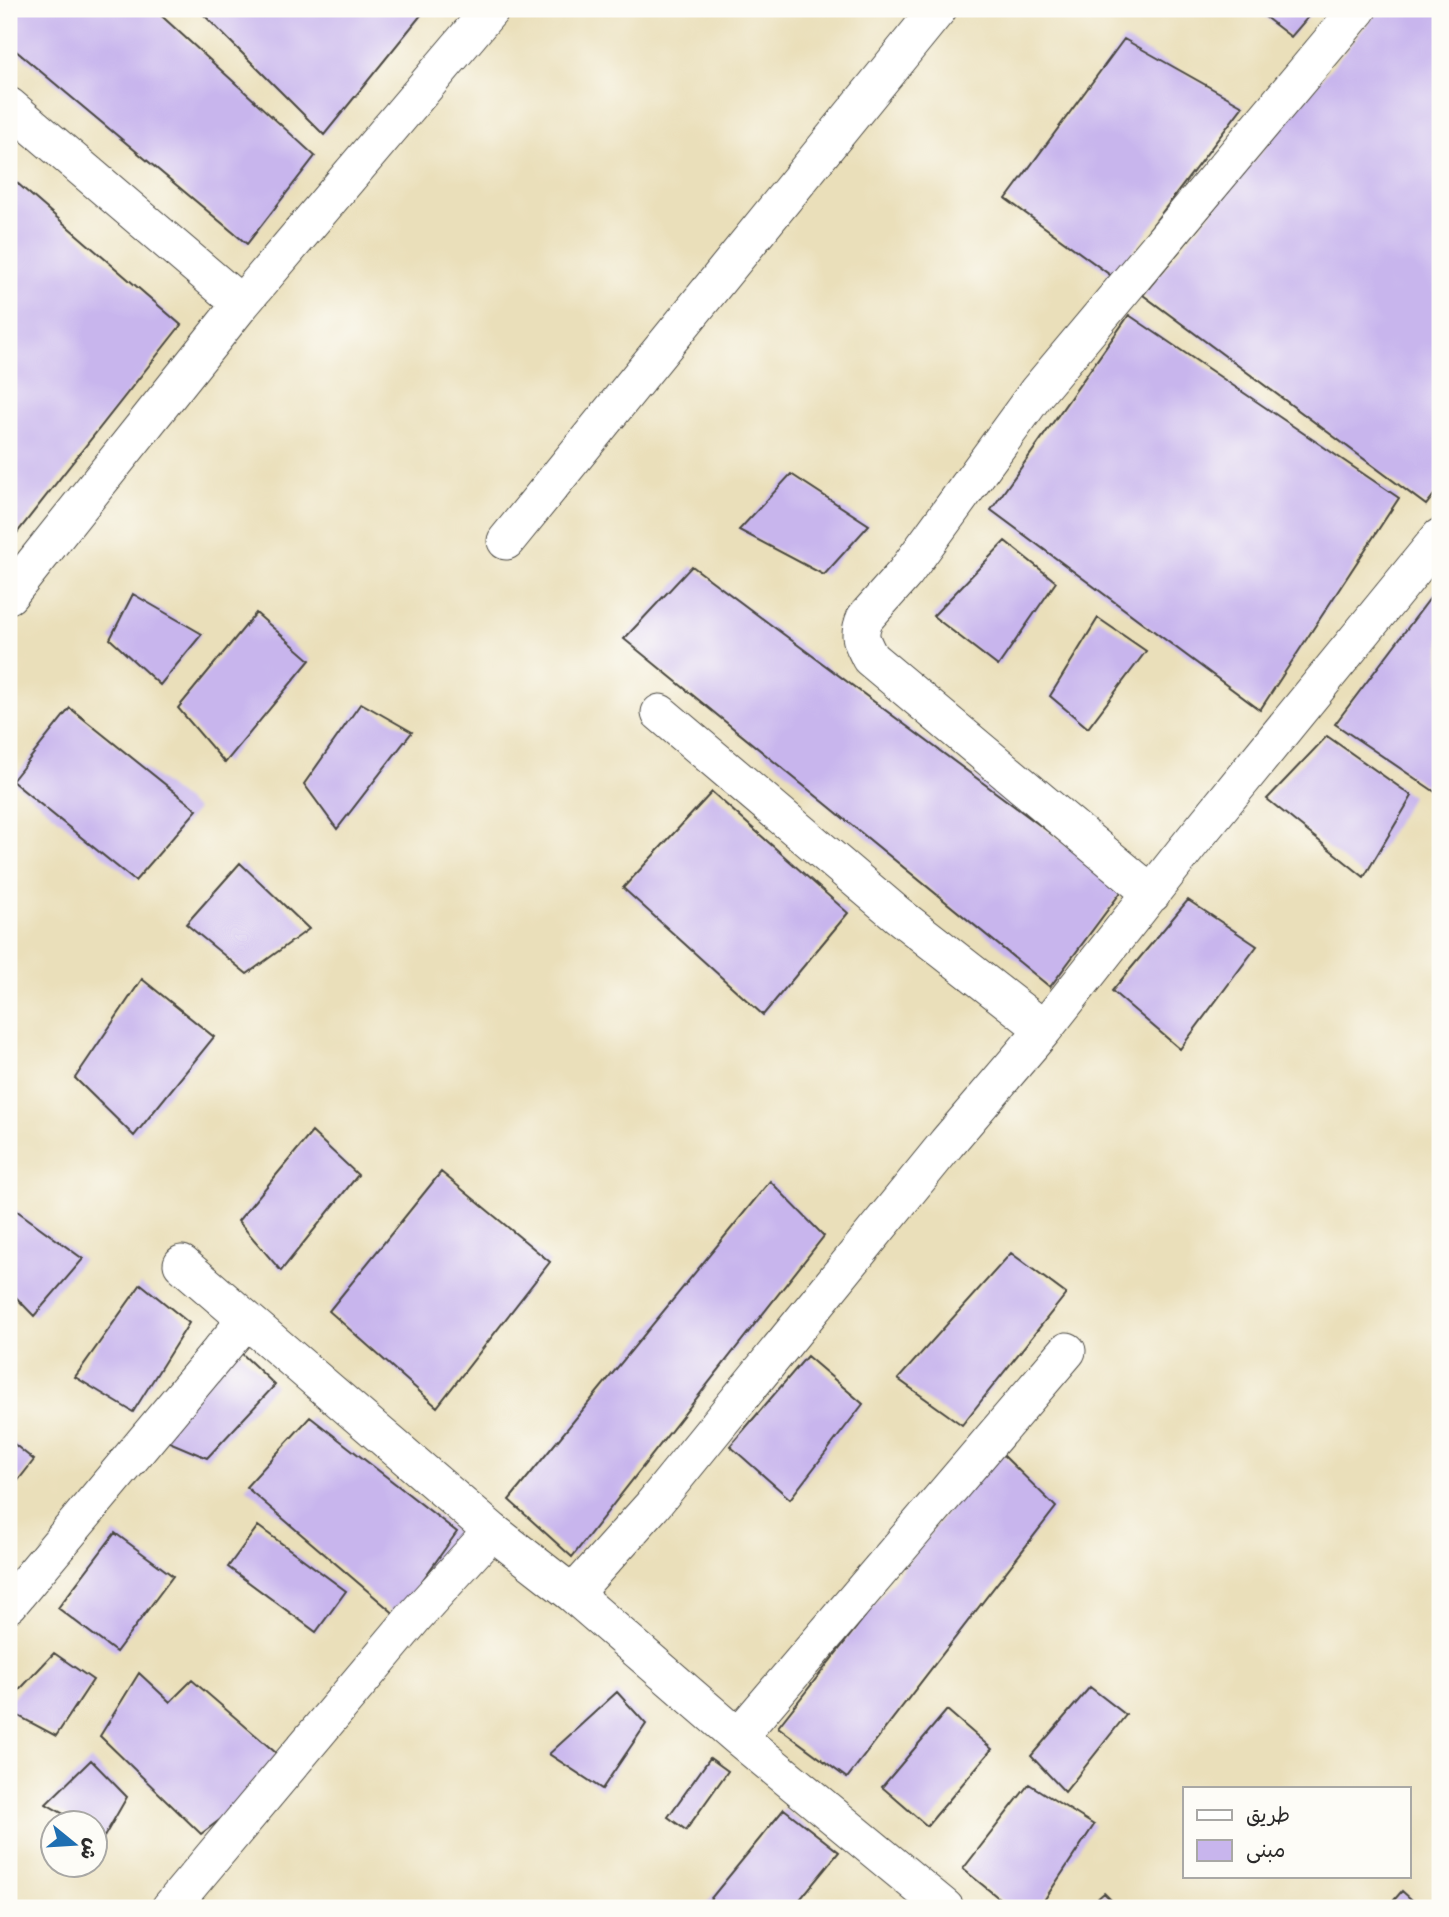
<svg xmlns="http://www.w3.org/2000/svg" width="1449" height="1917" viewBox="0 0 1449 1917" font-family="Pangolin,'Playpen Sans Arabic',sans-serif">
<rect width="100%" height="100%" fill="#fdfcf7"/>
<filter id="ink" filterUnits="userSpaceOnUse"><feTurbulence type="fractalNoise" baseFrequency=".0143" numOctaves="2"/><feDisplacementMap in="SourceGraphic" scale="14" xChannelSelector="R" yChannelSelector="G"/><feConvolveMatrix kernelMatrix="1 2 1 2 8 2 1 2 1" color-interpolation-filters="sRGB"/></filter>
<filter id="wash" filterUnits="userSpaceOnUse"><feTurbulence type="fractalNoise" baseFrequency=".00686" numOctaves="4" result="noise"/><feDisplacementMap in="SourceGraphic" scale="28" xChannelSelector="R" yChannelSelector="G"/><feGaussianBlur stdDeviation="1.57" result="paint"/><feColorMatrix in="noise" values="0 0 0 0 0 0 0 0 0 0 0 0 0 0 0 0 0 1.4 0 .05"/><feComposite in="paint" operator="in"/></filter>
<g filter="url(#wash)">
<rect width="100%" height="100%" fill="#eadfba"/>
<g id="blocks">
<path fill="#c8b5ed" d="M 9,9 L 154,9 L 315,156 L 247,244 L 9,45 Z
M 198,9 L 426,9 L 324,135 Z
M 1255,9 L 1315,9 L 1291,37 Z
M 1380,9 L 1440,9 L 1440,487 L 1426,505 L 1143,295 Z
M 1124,39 L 1243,106 L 1113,277 L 1006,199 Z
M 9,176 L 181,325 L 9,543 Z
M 1129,315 L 1399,498 L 1260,710 L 991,510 Z
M 791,474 L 869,525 L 824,575 L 739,530 Z
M 1005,541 L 1056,582 L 998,666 L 933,616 Z
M 692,566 L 1124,888 L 1050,987 L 624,639 Z
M 1440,585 L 1440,789 L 1438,794 L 1335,724 Z
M 133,594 L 202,634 L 160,685 L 110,639 Z
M 256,613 L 310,660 L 225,763 L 178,708 Z
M 1098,618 L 1146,651 L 1088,728 L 1050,696 Z
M 361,703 L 412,732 L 337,829 L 304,784 Z
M 70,708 L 197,810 L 135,881 L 12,781 Z
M 1327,736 L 1412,796 L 1364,877 L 1267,799 Z
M 712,792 L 848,913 L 763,1015 L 623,888 Z
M 240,863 L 309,929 L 247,974 L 186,924 Z
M 1188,900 L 1257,946 L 1180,1049 L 1112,991 Z
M 142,979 L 214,1037 L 134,1136 L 75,1078 Z
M 312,1132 L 358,1175 L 281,1271 L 238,1221 Z
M 441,1172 L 550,1262 L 437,1407 L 329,1311 Z
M 770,1181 L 824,1236 L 572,1557 L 509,1500 Z
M 9,1205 L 83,1259 L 34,1316 L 9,1290 Z
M 1011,1253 L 1066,1294 L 962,1425 L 898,1379 Z
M 141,1284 L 189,1323 L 133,1412 L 75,1377 Z
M 236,1348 L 275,1385 L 207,1458 L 155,1436 Z
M 807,1356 L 863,1404 L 790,1499 L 730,1446 Z
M 310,1417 L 457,1532 L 397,1616 L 246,1487 Z
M 9,1440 L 34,1460 L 9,1492 Z
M 997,1449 L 1056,1507 L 847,1778 L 778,1727 Z
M 258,1526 L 346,1591 L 316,1632 L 228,1567 Z
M 115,1533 L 173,1576 L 116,1652 L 58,1608 Z
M 54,1653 L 93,1680 L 56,1736 L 9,1711 L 9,1701 Z
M 139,1673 L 170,1702 L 192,1680 L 291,1766 L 201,1834 L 100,1736 Z
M 1090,1687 L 1126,1715 L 1065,1792 L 1031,1756 Z
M 617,1692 L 646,1724 L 602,1789 L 549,1754 Z
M 947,1710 L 992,1749 L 927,1826 L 882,1787 Z
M 710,1758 L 728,1771 L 686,1830 L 668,1817 Z
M 91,1760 L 127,1797 L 104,1837 L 94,1832 L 94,1822 L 78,1822 L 46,1804 Z
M 1029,1784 L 1094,1825 L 1039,1908 L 1011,1908 L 963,1869 Z
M 784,1809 L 839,1852 L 793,1908 L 703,1908 Z
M 1402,1891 L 1421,1908 L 1387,1908 Z
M 1104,1893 L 1119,1908 L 1087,1908 Z"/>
</g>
</g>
<g filter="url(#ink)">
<use href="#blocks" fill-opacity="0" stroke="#484640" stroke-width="2"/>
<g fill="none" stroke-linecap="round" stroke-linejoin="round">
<defs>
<path id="minor" d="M 9,106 L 241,304
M 506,541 L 938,9
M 9,595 L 241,304 L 491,9
M 660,713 L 898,915 L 1044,1029 L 1190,844 L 1440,537
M 1152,894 L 870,658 C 862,641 857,637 865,618 L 905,573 L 1037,392 L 1358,9
M 182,1264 L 492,1531 L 573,1594
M 9,1604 L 246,1320
M 738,1737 L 1067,1351
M 170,1908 L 415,1616 L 492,1531
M 945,1908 L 738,1737 L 573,1594 L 652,1506 L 947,1143 L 1044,1029"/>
</defs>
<use href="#minor" stroke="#484640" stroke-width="39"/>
<use href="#minor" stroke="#fff" stroke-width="37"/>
</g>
</g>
<rect width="1449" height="1917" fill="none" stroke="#fdfcf7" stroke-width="35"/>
<rect x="1183" y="1787" width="228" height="91" fill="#fdfcf7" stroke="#a9a8a5" stroke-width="2"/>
<rect x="1197" y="1810" width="35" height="10" fill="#ffffff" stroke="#a9a8a5" stroke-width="2"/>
<text x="1246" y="1822" font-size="21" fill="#2b2b2b">طريق</text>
<rect x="1197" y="1840" width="35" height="21" fill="#c8b5ed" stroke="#a9a8a5" stroke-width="2"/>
<text x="1246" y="1857" font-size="21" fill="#2b2b2b">مبنى</text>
<g transform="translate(74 1844) rotate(108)"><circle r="33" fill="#fdfcf7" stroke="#a9a8a5" stroke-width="2"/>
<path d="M0-5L12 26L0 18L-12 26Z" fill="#1f6fb2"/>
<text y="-10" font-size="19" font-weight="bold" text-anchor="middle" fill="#2b2b2b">ش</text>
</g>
</svg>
